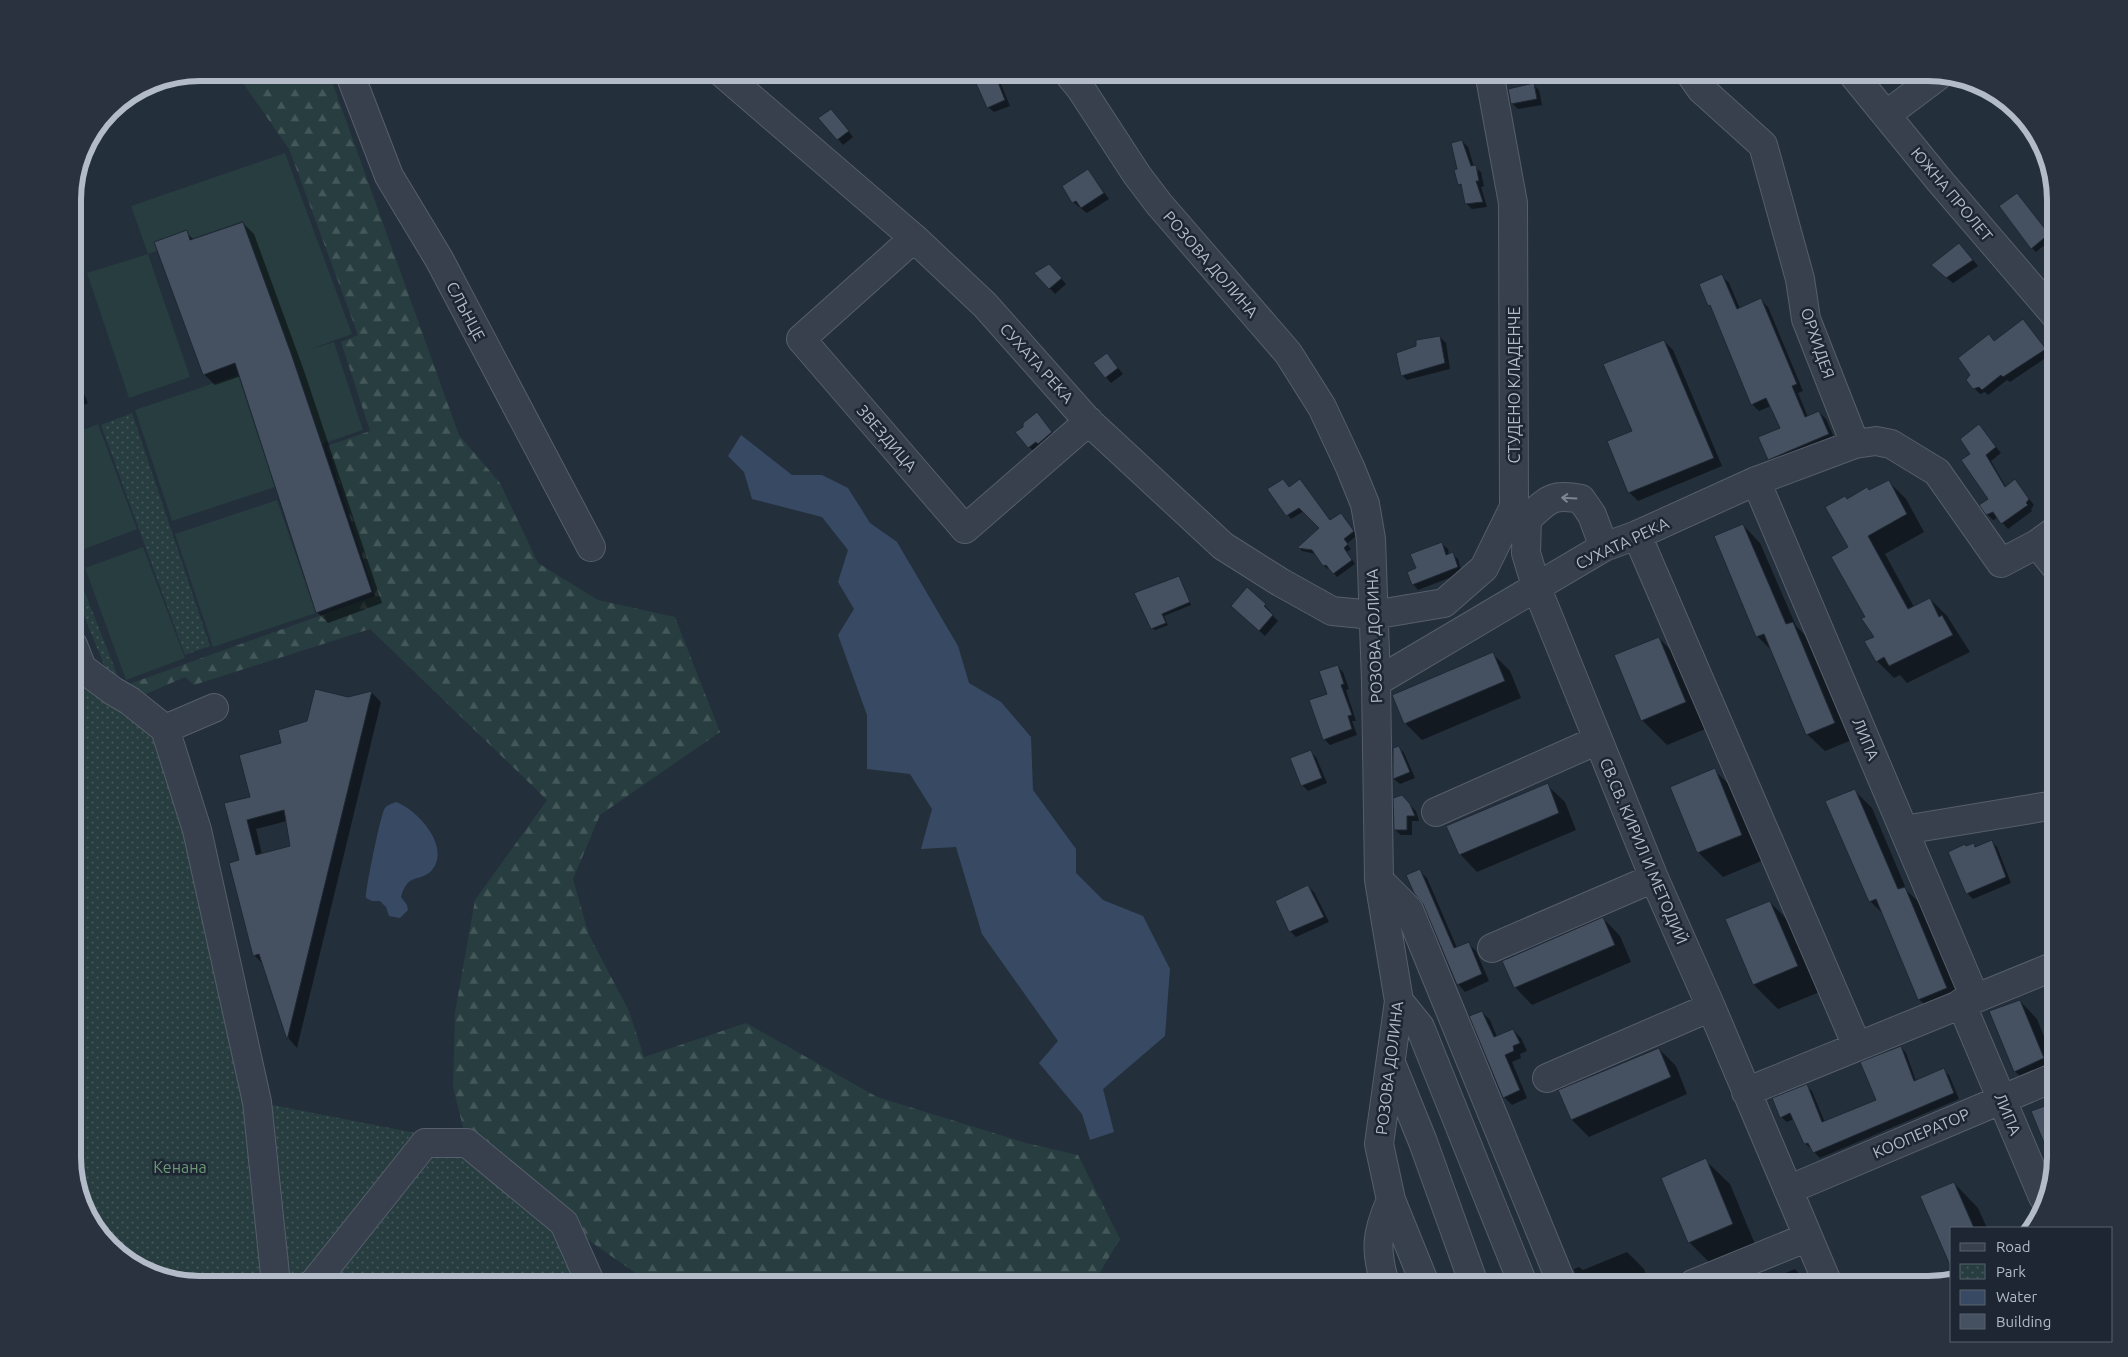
<svg xmlns="http://www.w3.org/2000/svg" width="2128" height="1357" viewBox="0 0 2128 1357" font-family="Ubuntu,sans-serif">
<defs>
<pattern id="forest-firs" width="22" height="20" patternUnits="userSpaceOnUse" patternTransform="scale(1.25)"><rect width="22" height="20" fill="#273d3f"/><path d="M5 1l3.5 6h-7zM16 11l3.5 6h-7z" fill="#445759"/></pattern>
<pattern id="park-dots" width="8" height="8" patternUnits="userSpaceOnUse" patternTransform="scale(1.25)"><rect width="8" height="8" fill="#273d3f"/><path d="M2 2h.1M6 6h.1" fill="none" stroke="#445759" stroke-width="1.8" stroke-linecap="round"/></pattern>
</defs>
<rect width="100%" height="100%" fill="#242f3c"/>
<path fill="#273d3f" d="M 285,153 L 352,334 L 308,350 L 334,342 L 363,430 L 322,444 L 292,356 L 243,221 L 148,254 L 190,377 L 129,398 L 87,273 L 148,254 L 131,206 Z
M 238,375 L 275,487 L 172,521 L 135,410 Z
M 98,424 L 137,529 L 74,553 L 73,548 L 73,434 Z
M 277,500 L 316,613 L 213,647 L 175,534 Z
M 143,547 L 185,658 L 126,680 L 85,568 Z"/>
<path fill="url(#forest-firs)" d="M 236,73 L 329,73 L 459,435 L 500,483 L 538,563 L 598,600 L 675,617 L 720,732 L 600,815 L 573,879 L 589,935 L 629,1011 L 644,1057 L 746,1023 L 877,1097 L 1026,1143 L 1078,1155 L 1120,1239 L 1093,1284 L 688,1284 L 647,1281 L 564,1223 L 467,1143 L 453,1087 L 455,1012 L 475,900 L 547,800 L 370,629 L 194,685 L 185,677 L 130,701 L 118,688 L 375,596 L 327,446 L 370,431 L 341,342 L 358,335 L 289,149 Z"/>
<path fill="url(#park-dots)" d="M 132,413 L 210,646 L 185,655 L 101,425 Z
M 74,565 L 119,679 L 111,682 L 73,589 L 73,566 Z
M 73,670 L 165,729 L 257,1102 L 467,1143 L 564,1223 L 591,1284 L 201,1284 L 130,1263 L 90,1220 L 73,1164 Z"/>
<path fill="#384a63" d="M 741,435 L 792,475 L 822,475 L 848,488 L 870,523 L 897,542 L 958,646 L 969,683 L 1001,702 L 1031,737 L 1033,790 L 1076,849 L 1076,873 L 1103,900 L 1143,916 L 1170,969 L 1165,1036 L 1103,1089 L 1114,1132 L 1090,1140 L 1082,1114 L 1039,1063 L 1058,1041 L 982,934 L 956,847 L 921,849 L 932,809 L 910,774 L 867,769 L 867,715 L 838,635 L 854,609 L 838,582 L 848,550 L 822,517 L 752,499 L 744,472 L 728,456 Z
M 396,802 C 418,810 451,847 432,870 C 421,883 408,871 401,897 L 407,905 L 408,910 L 400,918 L 389,916 L 386,907 L 380,901 L 372,901 L 366,898 C 365,892 380,818 384,810 C 386,805 391,804 396,802 Z"/>
<path fill="#0007" fill-rule="evenodd" d="M 974,72 L 996,72 L 1010,106 L 994,112 L 988,107 Z
M 1383,72 L 1407,72 L 1409,78 L 1390,83 Z
M 1534,85 L 1539,90 L 1542,105 L 1518,109 L 1512,103 Z
M 836,116 L 853,137 L 843,145 L 838,139 Z
M 1462,141 L 1468,147 L 1474,167 L 1481,172 L 1484,186 L 1481,187 L 1487,207 L 1472,209 L 1466,203 L 1463,188 L 1459,184 Z
M 1088,170 L 1109,199 L 1087,213 L 1073,202 Z
M 2021,199 L 2052,239 L 2036,252 L 2032,248 Z
M 243,223 L 254,234 L 303,368 L 382,603 L 328,623 L 317,612 L 241,376 L 215,385 L 204,374 L 186,232 L 194,240 Z
M 1965,250 L 1978,266 L 1953,283 L 1938,271 Z
M 1055,272 L 1066,284 L 1055,294 L 1036,273 Z
M 1722,276 L 1729,283 L 1740,309 L 1761,300 L 1768,307 L 1803,391 L 1798,393 L 1808,417 L 1819,412 L 1826,419 L 1836,442 L 1776,466 L 1769,459 L 1781,429 L 1771,406 L 1759,411 L 1752,404 L 1714,310 L 1709,305 L 1701,285 Z
M 2028,326 L 2050,355 L 2010,382 L 2007,380 L 1988,395 L 1985,392 L 1980,394 L 1974,388 L 1995,342 Z
M 1440,337 L 1446,343 L 1450,369 L 1407,380 L 1402,375 Z
M 1664,341 L 1673,350 L 1722,466 L 1638,501 L 1629,492 Z
M 1107,354 L 1123,374 L 1111,383 L 1106,377 Z
M 73,369 L 88,403 L 73,410 Z
M 1042,419 L 1057,439 L 1035,453 L 1017,433 Z
M 1984,432 L 2001,453 L 1991,461 L 2006,487 L 2015,481 L 2034,505 L 2031,509 L 2032,511 L 2008,529 L 1998,518 L 1993,520 L 1987,514 L 1989,499 L 1972,454 Z
M 1300,480 L 1331,521 L 1345,518 L 1357,535 L 1347,544 L 1351,549 L 1347,552 L 1355,564 L 1337,577 L 1330,568 L 1328,569 L 1324,566 L 1316,554 L 1302,551 L 1299,548 L 1321,529 L 1304,511 L 1291,519 L 1269,490 L 1290,488 Z
M 1889,482 L 1906,499 L 1924,532 L 1885,554 L 1914,607 L 1930,599 L 1947,616 L 1970,652 L 1907,683 L 1900,675 L 1894,678 L 1877,661 L 1876,637 L 1866,617 L 1849,548 L 1847,500 Z
M 1743,525 L 1760,543 L 1796,626 L 1810,640 L 1852,740 L 1825,751 L 1807,734 L 1772,651 L 1757,636 Z
M 1442,544 L 1448,549 L 1449,555 L 1452,554 L 1458,559 L 1462,573 L 1418,590 L 1413,584 L 1417,569 Z
M 1178,577 L 1191,605 L 1164,616 L 1168,625 L 1155,630 L 1152,628 Z
M 1248,589 L 1270,611 L 1269,612 L 1278,621 L 1265,636 L 1238,611 Z
M 1659,638 L 1683,663 L 1710,727 L 1667,745 L 1642,720 L 1616,656 Z
M 1492,653 L 1510,671 L 1521,698 L 1422,740 L 1405,723 Z
M 1337,666 L 1343,672 L 1349,689 L 1346,690 L 1356,721 L 1352,721 L 1357,735 L 1330,745 L 1324,739 L 1328,695 Z
M 371,692 L 381,702 L 297,1048 L 289,1039 L 263,964 L 254,955 L 241,861 L 226,804 L 251,798 L 282,743 L 308,722 ZM 287,821 L 292,847 L 262,854 L 256,829 Z
M 1399,747 L 1404,753 L 1415,778 L 1400,784 L 1394,779 L 1394,749 Z
M 1310,751 L 1316,757 L 1327,783 L 1308,791 L 1302,785 Z
M 1714,770 L 1739,794 L 1766,859 L 1723,877 L 1698,852 Z
M 1547,785 L 1565,802 L 1576,830 L 1477,872 L 1460,854 Z
M 1855,791 L 1872,808 L 1907,891 L 1922,905 L 1964,1005 L 1937,1017 L 1919,999 L 1884,915 L 1870,901 Z
M 1402,797 L 1416,811 L 1419,821 L 1412,821 L 1412,835 L 1401,835 L 1395,830 Z
M 1991,841 L 1997,847 L 2011,883 L 1973,899 L 1967,893 L 1973,844 L 1977,847 Z
M 1420,871 L 1427,878 L 1457,948 L 1468,943 L 1476,951 L 1489,981 L 1465,992 L 1458,984 Z
M 1308,887 L 1314,892 L 1329,922 L 1296,937 L 1290,931 Z
M 1770,902 L 1794,927 L 1822,991 L 1778,1009 L 1754,985 Z
M 1603,918 L 1620,936 L 1631,962 L 1532,1005 L 1515,987 Z
M 2020,1001 L 2037,1019 L 2055,1064 L 2032,1089 L 2015,1071 Z
M 1482,1012 L 1490,1020 L 1497,1037 L 1513,1030 L 1521,1038 L 1527,1051 L 1520,1054 L 1521,1058 L 1512,1062 L 1527,1098 L 1512,1105 L 1504,1097 Z
M 1901,1047 L 1906,1053 L 1916,1081 L 1943,1070 L 1949,1075 L 1959,1099 L 1820,1158 L 1805,1143 L 1794,1119 L 1787,1122 L 1781,1117 L 1806,1086 L 1812,1091 L 1825,1123 L 1878,1101 Z
M 1659,1049 L 1676,1066 L 1687,1094 L 1589,1137 L 1572,1120 Z
M 1705,1160 L 1730,1184 L 1757,1249 L 1714,1267 L 1689,1242 Z
M 1954,1183 L 1978,1208 L 1987,1228 L 1952,1228 Z
M 1627,1252 L 1644,1269 L 1650,1284 L 1578,1284 L 1574,1269 L 1579,1267 L 1583,1270 Z
M 1795,1269 L 1808,1284 L 1758,1284 Z"/>
<path fill="#455160" stroke="#1f2834" fill-rule="evenodd" d="M 971,72 L 994,72 L 1005,100 L 987,108 Z
M 1534,83 L 1537,99 L 1511,104 L 1508,89 Z
M 831,109 L 849,131 L 837,140 L 818,118 Z
M 1462,140 L 1471,166 L 1476,165 L 1479,181 L 1476,181 L 1483,202 L 1465,204 L 1461,184 L 1458,185 L 1454,170 L 1457,169 L 1451,143 Z
M 1088,169 L 1104,193 L 1081,208 L 1076,201 L 1072,203 L 1062,186 Z
M 2017,193 L 2049,234 L 2031,249 L 1999,206 Z
M 243,222 L 292,356 L 372,592 L 316,613 L 235,363 L 203,375 L 154,242 L 187,230 L 190,240 Z
M 1959,243 L 1973,260 L 1946,278 L 1931,265 Z
M 1049,264 L 1062,278 L 1049,289 L 1034,273 Z
M 1722,274 L 1737,309 L 1761,298 L 1797,384 L 1792,386 L 1805,417 L 1819,411 L 1829,434 L 1768,460 L 1758,437 L 1780,428 L 1766,398 L 1751,405 L 1710,305 L 1708,306 L 1699,284 Z
M 2023,319 L 2046,349 L 2003,377 L 2001,375 L 1982,390 L 1979,387 L 1973,389 L 1966,380 L 1970,375 L 1958,358 L 1989,334 L 1994,341 Z
M 1440,336 L 1445,363 L 1401,376 L 1396,353 L 1416,346 L 1416,340 Z
M 1664,340 L 1714,458 L 1628,493 L 1607,441 L 1632,431 L 1603,364 Z
M 1107,353 L 1118,368 L 1105,378 L 1093,363 Z
M 1037,412 L 1052,432 L 1038,444 L 1036,442 L 1028,448 L 1015,432 L 1023,427 L 1023,423 Z
M 1979,424 L 1996,447 L 1986,455 L 2005,487 L 2015,479 L 2029,499 L 2026,503 L 2028,505 L 2001,524 L 1993,512 L 1986,515 L 1979,505 L 1988,499 L 1961,460 L 1970,454 L 1960,439 Z
M 1283,479 L 1289,487 L 1300,479 L 1330,520 L 1341,513 L 1354,531 L 1344,539 L 1348,544 L 1344,548 L 1352,560 L 1333,574 L 1326,565 L 1323,566 L 1312,550 L 1297,548 L 1319,528 L 1299,508 L 1286,516 L 1267,489 Z
M 1889,480 L 1907,514 L 1868,536 L 1908,609 L 1930,598 L 1939,617 L 1942,615 L 1953,635 L 1889,666 L 1884,657 L 1876,662 L 1864,641 L 1874,637 L 1861,618 L 1865,617 L 1831,557 L 1848,547 L 1825,507 L 1845,496 L 1847,499 L 1867,487 L 1869,490 Z
M 1743,524 L 1786,624 L 1793,622 L 1835,723 L 1806,735 L 1764,634 L 1756,637 L 1714,536 Z
M 1442,542 L 1446,555 L 1453,552 L 1458,567 L 1412,585 L 1407,572 L 1416,568 L 1410,554 Z
M 1179,576 L 1190,602 L 1162,614 L 1166,623 L 1151,629 L 1134,593 Z
M 1247,587 L 1266,604 L 1264,606 L 1273,615 L 1259,631 L 1231,606 Z
M 1659,637 L 1686,702 L 1641,721 L 1614,655 Z
M 1493,652 L 1505,681 L 1404,724 L 1392,695 Z
M 1338,665 L 1344,684 L 1341,685 L 1352,715 L 1348,716 L 1352,729 L 1323,740 L 1309,700 L 1327,694 L 1319,671 Z
M 315,689 L 348,697 L 372,691 L 287,1040 L 259,954 L 253,956 L 229,863 L 239,860 L 224,803 L 250,797 L 239,755 L 281,743 L 278,730 L 307,721 ZM 284,810 L 290,846 L 256,855 L 247,820 Z
M 1399,746 L 1410,772 L 1393,779 L 1393,748 Z
M 1311,750 L 1322,778 L 1301,786 L 1290,758 Z
M 1715,768 L 1742,835 L 1697,853 L 1670,787 Z
M 1548,783 L 1559,813 L 1459,855 L 1446,826 Z
M 1855,789 L 1898,889 L 1905,887 L 1947,988 L 1918,1000 L 1876,899 L 1869,902 L 1825,801 Z
M 1402,795 L 1410,804 L 1415,816 L 1407,816 L 1407,830 L 1394,830 L 1393,798 Z
M 1992,840 L 2006,877 L 1966,894 L 1948,852 L 1965,844 L 1966,846 L 1974,843 L 1975,847 Z
M 1420,869 L 1454,948 L 1469,942 L 1482,974 L 1457,985 L 1423,904 L 1414,893 L 1406,875 Z
M 1308,885 L 1324,917 L 1289,932 L 1275,901 Z
M 1770,901 L 1798,966 L 1753,985 L 1725,919 Z
M 1603,917 L 1615,945 L 1514,988 L 1502,961 Z
M 2020,1000 L 2044,1058 L 2014,1072 L 1989,1011 Z
M 1482,1011 L 1494,1037 L 1513,1029 L 1520,1043 L 1513,1046 L 1514,1051 L 1505,1055 L 1520,1090 L 1503,1098 L 1469,1016 Z
M 1901,1046 L 1914,1081 L 1944,1068 L 1954,1093 L 1813,1153 L 1808,1143 L 1804,1144 L 1790,1113 L 1780,1118 L 1772,1098 L 1807,1084 L 1822,1122 L 1876,1100 L 1860,1062 Z
M 1659,1048 L 1671,1077 L 1571,1120 L 1558,1090 Z
M 2056,1102 L 2056,1157 L 2053,1165 L 2031,1111 Z
M 1706,1158 L 1733,1224 L 1688,1243 L 1661,1178 Z
M 1954,1182 L 1974,1228 L 1952,1228 L 1952,1270 L 1920,1196 Z"/>
<g fill="none" stroke-linecap="round" stroke-linejoin="round">
<defs>
<path id="minor" d="M 349,72 L 389,176 L 439,259 L 591,547
M 721,72 L 914,238 L 985,305 L 1087,420 L 1223,546 L 1280,582 L 1332,611 L 1373,615 L 1444,603 L 1484,568 L 1514,507 L 1513,203 L 1489,72
M 1067,72 L 1081,89 L 1137,175 L 1159,204 L 1288,353 L 1322,407 L 1350,467 L 1365,504 L 1371,539 L 1376,682 L 1379,880 L 1399,1001 L 1379,1144 L 1391,1200 L 1425,1284
M 1689,72 L 1701,89 L 1763,145 L 1800,279 L 1806,319 L 1855,444 L 1876,441 L 1891,444 L 1937,472 L 2001,563 L 2037,544 L 2055,531
M 1851,72 L 1939,180 L 2055,315
M 1886,115 L 1938,76
M 914,238 L 801,339 L 965,529 L 1089,421
M 1756,481 L 1975,998
M 1637,535 L 1857,1046
M 2037,544 L 2055,566
M 1604,547 L 1592,515 L 1581,499 C 1551,493 1548,500 1527,519 L 1526,553 L 1536,586 L 1654,878 L 1711,1007 L 1828,1284
M 73,645 L 82,668 L 113,691 L 130,701 L 165,729 L 197,830 L 257,1102 L 276,1284
M 1376,682 L 1604,547 L 1637,535 L 1756,481 L 1855,444
M 165,729 L 214,708
M 1436,812 L 1598,740
M 1904,830 L 2055,805
M 1379,880 L 1409,910 L 1562,1284
M 1492,948 L 1654,878
M 1399,1001 L 1420,1027 L 1523,1284
M 1961,1003 L 2043,1197
M 1391,1063 L 1423,1142 L 1474,1284
M 1547,1078 L 1711,1007
M 1746,1092 L 2055,966
M 1788,1190 L 2055,1077
M 313,1284 L 425,1143 L 467,1143 L 564,1223 L 591,1284
M 1385,1284 C 1375,1249 1376,1234 1391,1200
M 1693,1284 L 1808,1237"/>
</defs>
<use href="#minor" stroke="#565e6b" stroke-width="30"/>
<use href="#minor" stroke="#38404d" stroke-width="28"/>
</g>
<defs><path id="oneway-shaft" d="M-6 0H5M1.5-3L5.5 0L1.5 3" fill="none" stroke-width="1.6" stroke-linecap="round" stroke-linejoin="round" transform="scale(1.25)"/></defs>
<use stroke="#7c8491" href="#oneway-shaft" transform="translate(1569 498) rotate(-177)"/>
<g text-anchor="middle" dominant-baseline="central" stroke-width="5" stroke-linejoin="round" paint-order="stroke">
<g font-size="16" fill="#b3bbc8" stroke="#1d2632">
<text transform="translate(1952 194) rotate(50)">ЮЖНА ПРОЛЕТ</text>
<text transform="translate(1211 264) rotate(49)">РОЗОВА ДОЛИНА</text>
<text transform="translate(466 311) rotate(62)">СЛЪНЦЕ</text>
<text transform="translate(1818 343) rotate(71)">ОРХИДЕЯ</text>
<text transform="translate(1037 363) rotate(48)">СУХАТА РЕКА</text>
<text transform="translate(1514 385) rotate(-90)">СТУДЕНО КЛАДЕНЧЕ</text>
<text transform="translate(887 438) rotate(49)">ЗВЕЗДИЦА</text>
<text transform="translate(1622 543) rotate(-25)">СУХАТА РЕКА</text>
<text transform="translate(1374 636) rotate(-92)">РОЗОВА ДОЛИНА</text>
<text transform="translate(1866 739) rotate(67)">ЛИПА</text>
<text transform="translate(1644 851) rotate(67)">СВ.СВ. КИРИЛ И МЕТОДИЙ</text>
<text transform="translate(1389 1068) rotate(-83)">РОЗОВА ДОЛИНА</text>
<text transform="translate(2008 1114) rotate(67)">ЛИПА</text>
<text transform="translate(1921 1133) rotate(-23)">КООПЕРАТОР</text>
</g>
<g font-size="16" fill="#6b9975" stroke="#1d2632">
<text x="180" y="1167">Кенана</text>
</g>
</g>
<path d="M0 0H2128V1357H0ZM200 81H1928A119 119 0 0 1 2047 200V1157A119 119 0 0 1 1928 1276H200A119 119 0 0 1 81 1157V200A119 119 0 0 1 200 81Z" fill="#29323e" fill-rule="evenodd"/>
<path fill="none" stroke="#b3bbc8" stroke-width="6" d="M200 81H1928A119 119 0 0 1 2047 200V1157A119 119 0 0 1 1928 1276H200A119 119 0 0 1 81 1157V200A119 119 0 0 1 200 81Z"/>
<rect x="1950" y="1227" width="162" height="115" fill="#1d2632" stroke="#59626e"/>
<rect x="1960" y="1243" width="25" height="8" fill="#38404d" stroke="#59626e"/>
<text x="1996" y="1252" font-size="15" fill="#b3bbc8">Road</text>
<rect x="1960" y="1264" width="25" height="15" fill="url(#park-dots)" stroke="#59626e"/>
<text x="1996" y="1277" font-size="15" fill="#b3bbc8">Park</text>
<rect x="1960" y="1290" width="25" height="15" fill="#384a63" stroke="#59626e"/>
<text x="1996" y="1302" font-size="15" fill="#b3bbc8">Water</text>
<rect x="1960" y="1314" width="25" height="15" fill="#455160" stroke="#59626e"/>
<text x="1996" y="1327" font-size="15" fill="#b3bbc8">Building</text>
</svg>
